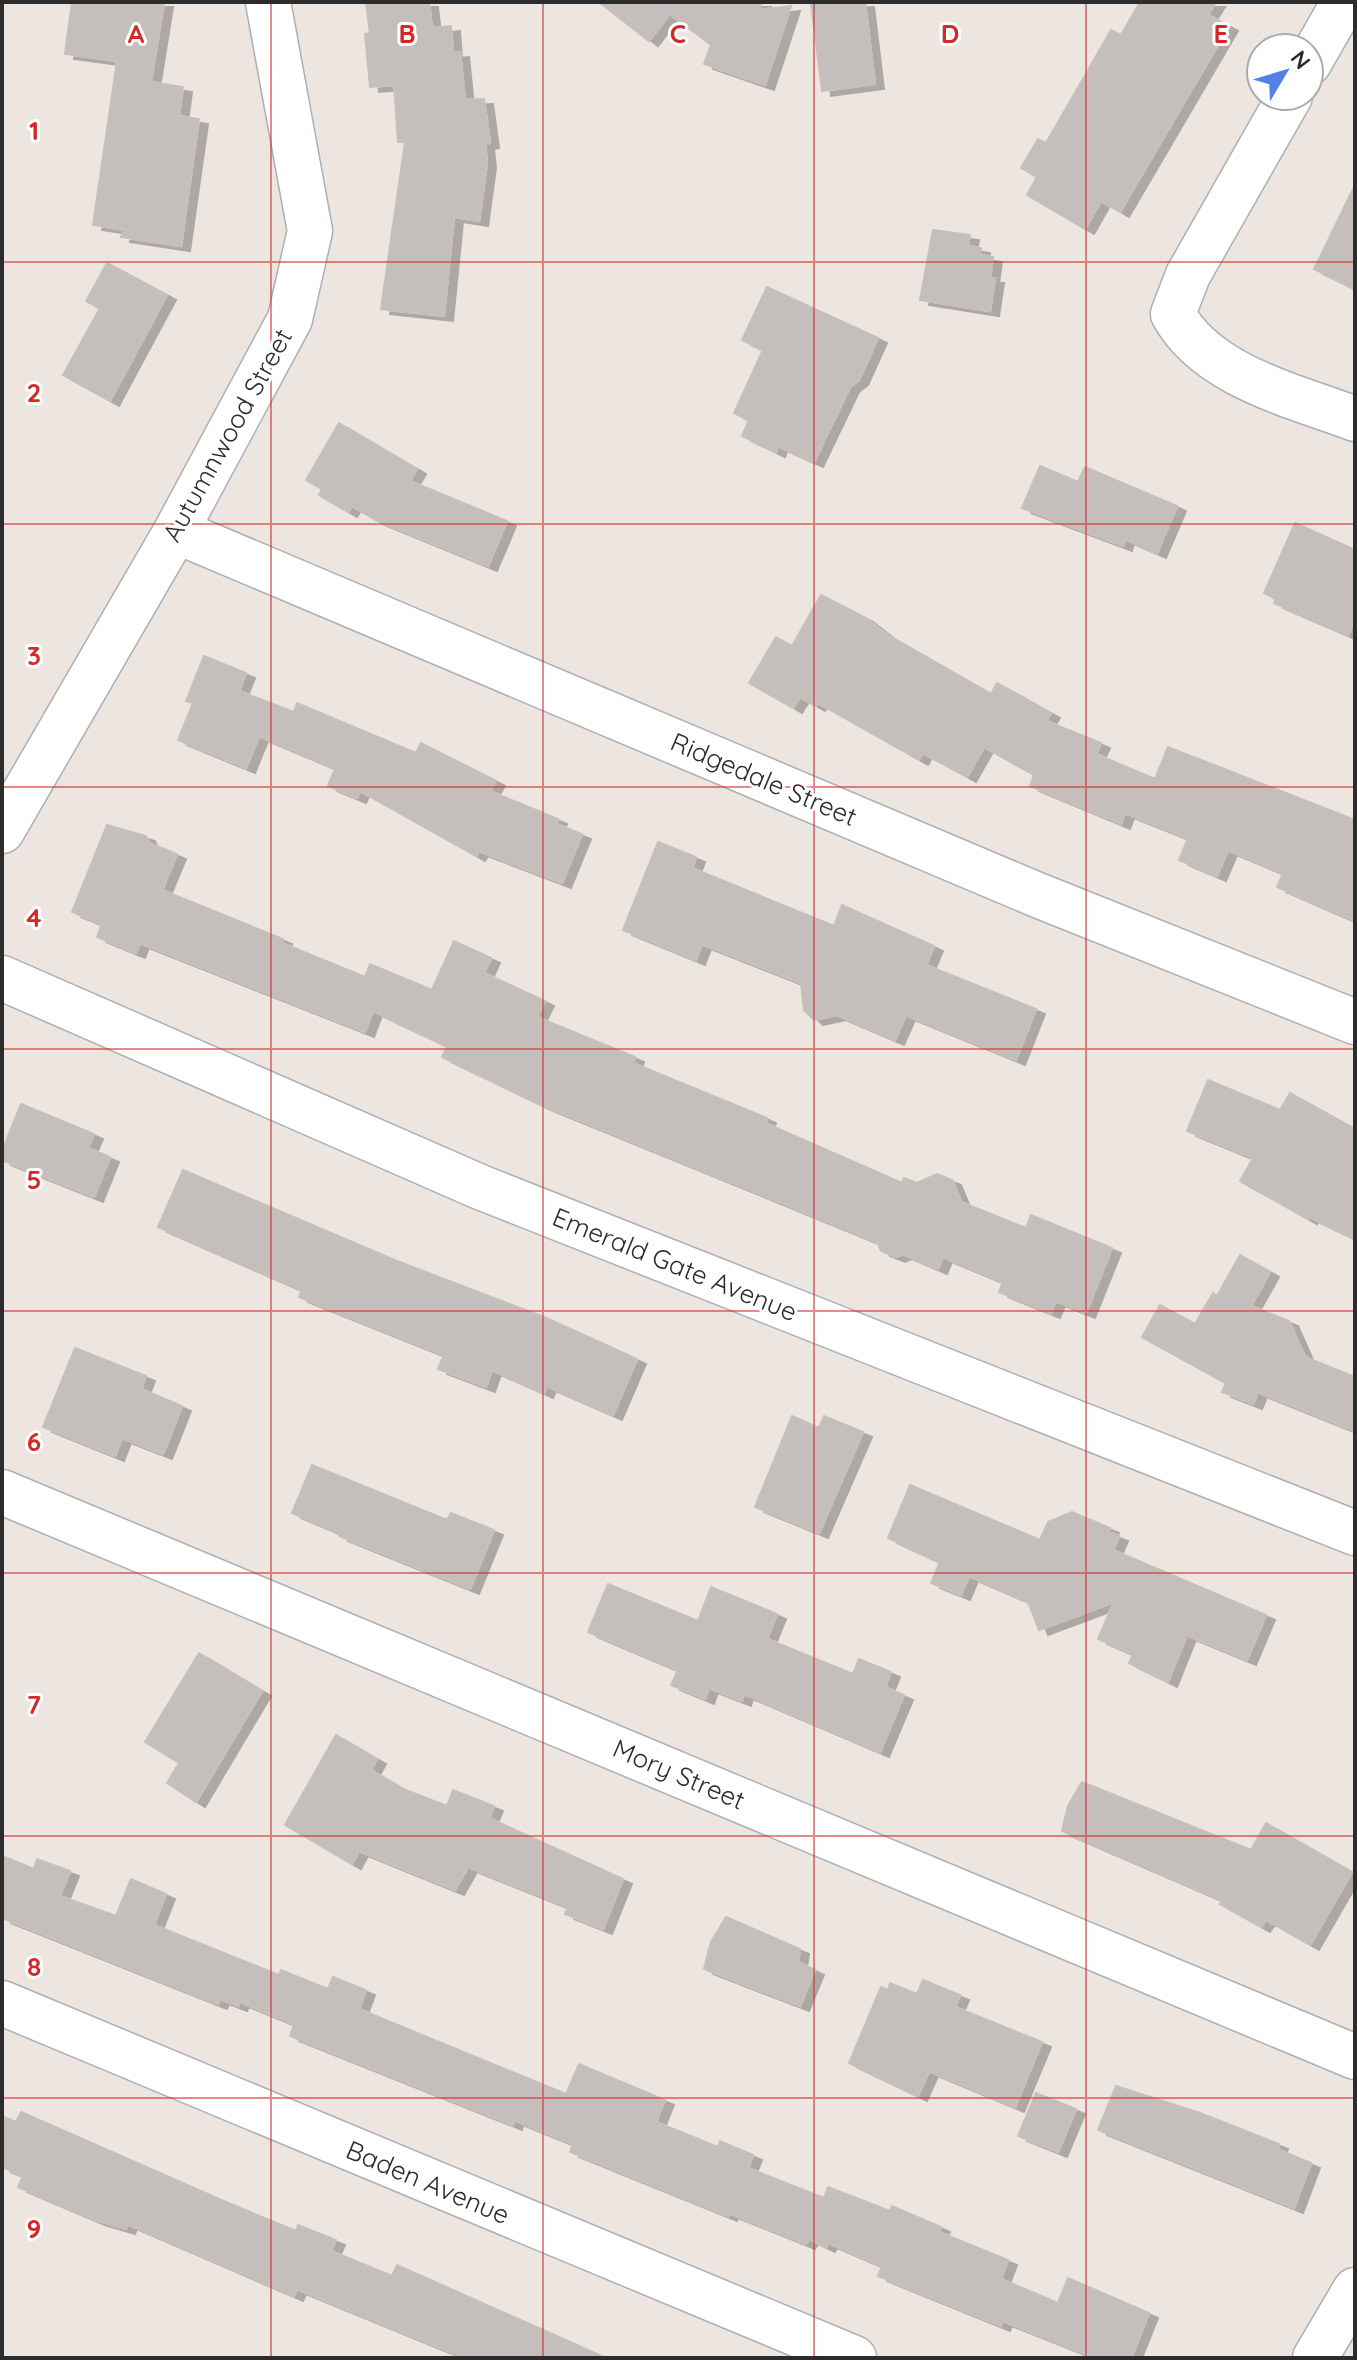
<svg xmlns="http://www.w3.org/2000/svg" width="1357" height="2360" viewBox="0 0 1357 2360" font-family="Quicksand,sans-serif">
<defs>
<filter id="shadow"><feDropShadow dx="9" dy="5" stdDeviation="0" flood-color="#0004"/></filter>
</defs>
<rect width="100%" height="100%" fill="#ece5e0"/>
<path fill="#c4bfbc" stroke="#c7c0b9" stroke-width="2" filter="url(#shadow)" d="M 72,2 L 164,2 L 151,82 L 183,87 L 179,116 L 199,119 L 181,246 L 121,237 L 125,230 L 93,225 L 117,61 L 65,54 Z
M 366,2 L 429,2 L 432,28 L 451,26 L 453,53 L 460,52 L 465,100 L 484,99 L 490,143 L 485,144 L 487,163 L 479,221 L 454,217 L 444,316 L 381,309 L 405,142 L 398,142 L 394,85 L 370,87 L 365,34 L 370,33 Z
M 599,2 L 762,2 L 759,10 L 791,6 L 765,85 L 704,64 L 711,45 L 670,14 L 649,41 Z
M 865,2 L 875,84 L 822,91 L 811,4 Z
M 1140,2 L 1216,2 L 1208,15 L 1229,26 L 1120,212 L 1101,201 L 1085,229 L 1027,195 L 1037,177 L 1021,168 L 1038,139 L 1046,143 L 1111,30 L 1121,35 Z
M 1355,185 L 1355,289 L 1314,269 Z
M 933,230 L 970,235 L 968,246 L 981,248 L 980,255 L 993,257 L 990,278 L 995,278 L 990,311 L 920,300 Z
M 107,263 L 167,295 L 110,401 L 63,375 L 100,308 L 86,301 Z
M 767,287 L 878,338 L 859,380 L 850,387 L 814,462 L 778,446 L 776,452 L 742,436 L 749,420 L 734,413 L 763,350 L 742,340 Z
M 339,423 L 417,469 L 410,481 L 507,521 L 488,566 L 376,520 L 352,506 L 348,512 L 319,495 L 322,489 L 306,480 Z
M 1040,466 L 1078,482 L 1085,467 L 1177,506 L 1157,553 L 1125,539 L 1123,546 L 1022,508 Z
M 1295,523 L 1355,550 L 1355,618 L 1348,635 L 1274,603 L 1276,599 L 1264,593 Z
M 821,595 L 864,617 L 886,634 L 991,694 L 997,683 L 1051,713 L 1046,721 L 1101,743 L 1096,754 L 1155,779 L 1168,747 L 1355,820 L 1355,921 L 1277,887 L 1283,873 L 1228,850 L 1217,876 L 1179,860 L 1188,838 L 1125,813 L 1121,824 L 1030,786 L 1034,775 L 984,747 L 967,777 L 923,753 L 919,760 L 818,703 L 816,706 L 800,697 L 793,708 L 749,683 L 776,637 L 792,646 Z
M 204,656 L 246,673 L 239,691 L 294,712 L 297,703 L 416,753 L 421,743 L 496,781 L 490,791 L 558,819 L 556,824 L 582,834 L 562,883 L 479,851 L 476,856 L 360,791 L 357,798 L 328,786 L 335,768 L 259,736 L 246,768 L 178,740 L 193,703 L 186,701 Z
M 107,825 L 146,836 L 149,843 L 177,854 L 162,890 L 283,939 L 282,943 L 365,977 L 370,964 L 432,990 L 454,941 L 491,958 L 484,973 L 545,1001 L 537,1017 L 635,1057 L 633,1063 L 767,1118 L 765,1123 L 902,1183 L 904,1178 L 917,1183 L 937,1174 L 952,1180 L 961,1202 L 1026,1228 L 1031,1215 L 1112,1248 L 1086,1313 L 1056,1301 L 1051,1313 L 999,1292 L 1003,1282 L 943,1257 L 938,1269 L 903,1254 L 896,1257 L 881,1251 L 877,1242 L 542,1105 L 442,1057 L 447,1046 L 373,1011 L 365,1032 L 140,943 L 136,953 L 97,937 L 102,924 L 72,912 Z
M 658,842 L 696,857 L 692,868 L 834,926 L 842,905 L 934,946 L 926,965 L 1036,1009 L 1016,1060 L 906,1015 L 895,1040 L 837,1015 L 814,1020 L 804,1010 L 801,983 L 702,944 L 696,960 L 623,930 Z
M 1208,1080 L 1280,1110 L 1290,1093 L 1355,1129 L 1355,1239 L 1309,1217 L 1308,1219 L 1240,1181 L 1253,1158 L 1187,1131 Z
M 21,1104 L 94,1134 L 88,1148 L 110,1157 L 94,1197 L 2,1160 L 2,1151 Z
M 183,1170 L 397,1261 L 544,1317 L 637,1359 L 613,1415 L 547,1386 L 544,1393 L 492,1370 L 486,1387 L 438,1369 L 444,1355 L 299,1297 L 302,1290 L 158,1227 Z
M 1240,1255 L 1270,1272 L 1251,1306 L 1289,1321 L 1305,1357 L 1355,1377 L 1355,1431 L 1258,1392 L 1253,1404 L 1222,1392 L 1226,1383 L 1142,1337 L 1160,1305 L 1195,1324 L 1213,1293 L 1217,1296 Z
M 75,1348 L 146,1376 L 141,1389 L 182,1406 L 163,1454 L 122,1438 L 115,1456 L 43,1427 Z
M 792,1416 L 819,1428 L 824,1416 L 863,1432 L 819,1533 L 755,1507 Z
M 312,1465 L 447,1520 L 451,1513 L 494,1530 L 470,1589 L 339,1536 L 340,1533 L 292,1513 Z
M 910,1485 L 1040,1540 L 1048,1522 L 1072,1512 L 1110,1528 L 1108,1532 L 1119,1536 L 1113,1550 L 1266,1615 L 1247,1660 L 1187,1635 L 1168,1682 L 1129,1663 L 1133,1654 L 1098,1639 L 1114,1602 L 1039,1630 L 1029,1604 L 1022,1599 L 969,1576 L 961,1595 L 931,1583 L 940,1562 L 888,1538 Z
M 608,1584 L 698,1621 L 711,1587 L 777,1614 L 767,1639 L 853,1674 L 859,1659 L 891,1672 L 885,1687 L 904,1695 L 880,1752 L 744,1694 L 742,1701 L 709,1688 L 705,1699 L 671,1685 L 678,1670 L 588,1632 Z
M 199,1653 L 262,1691 L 196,1802 L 167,1783 L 179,1763 L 145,1742 Z
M 336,1735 L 377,1759 L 371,1770 L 403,1789 L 447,1806 L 453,1790 L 494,1806 L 489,1818 L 623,1879 L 603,1929 L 565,1914 L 568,1907 L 468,1867 L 455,1890 L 359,1851 L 352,1864 L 285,1825 Z
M 1082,1782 L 1251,1850 L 1266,1823 L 1352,1872 L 1310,1945 L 1266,1920 L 1261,1927 L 1220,1904 L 1222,1900 L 1062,1831 L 1068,1806 Z
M 2,1856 L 34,1869 L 37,1859 L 70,1871 L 60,1896 L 116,1916 L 131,1879 L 166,1894 L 154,1925 L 279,1975 L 281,1970 L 328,1989 L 333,1977 L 366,1990 L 359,2009 L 566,2094 L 579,2064 L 665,2100 L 656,2122 L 718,2147 L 720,2141 L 753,2155 L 748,2168 L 824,2198 L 828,2187 L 890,2211 L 892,2206 L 941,2227 L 939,2232 L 1008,2260 L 1001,2279 L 1058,2303 L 1068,2278 L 1149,2313 L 1131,2358 L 1096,2358 L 1003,2321 L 1001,2326 L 878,2276 L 882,2266 L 828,2243 L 826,2247 L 809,2239 L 806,2244 L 729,2213 L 728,2216 L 570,2152 L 573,2144 L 514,2120 L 513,2125 L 290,2036 L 294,2024 L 240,2002 L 238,2006 L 220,1999 L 218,2004 L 2,1918 Z
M 726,1917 L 800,1949 L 798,1962 L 815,1970 L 800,2006 L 704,1969 L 711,1942 Z
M 923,1980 L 960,1995 L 955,2007 L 1042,2042 L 1015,2107 L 929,2071 L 918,2096 L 849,2063 L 881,1987 L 888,1990 L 890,1983 L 917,1994 Z
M 1116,2086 L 1200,2113 L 1279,2144 L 1277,2149 L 1311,2163 L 1294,2208 L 1098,2130 Z
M 1036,2093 L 1076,2109 L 1058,2152 L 1018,2136 Z
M 21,2112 L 226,2202 L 296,2231 L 298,2225 L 336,2240 L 331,2251 L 392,2276 L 397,2265 L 606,2358 L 465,2358 L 297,2289 L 294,2296 L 128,2224 L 126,2229 L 96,2220 L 18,2187 L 23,2176 L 2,2167 L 2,2116 L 16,2122 Z"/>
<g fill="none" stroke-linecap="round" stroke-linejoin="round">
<defs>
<path id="minor" d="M 1309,63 L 1344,2
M 1290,96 L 1188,275 L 1173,314 C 1207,376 1292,395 1355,419
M 176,531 L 1035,894 L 1355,1022
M 2,831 L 176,531 L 290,319 L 310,231 L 268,2
M 2,978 L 480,1187 L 1355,1533
M 2,1492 L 1355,2057
M 2,2003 L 854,2358
M 1315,2358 L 1355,2290"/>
</defs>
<use href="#minor" stroke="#acafb6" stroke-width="47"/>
<use href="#minor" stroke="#fff" stroke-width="44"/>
</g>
<path fill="none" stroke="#d62828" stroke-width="2" stroke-opacity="0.55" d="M 271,2 L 271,2358M 543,2 L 543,2358M 814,2 L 814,2358M 1086,2 L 1086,2358M 2,262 L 1355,262M 2,524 L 1355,524M 2,787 L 1355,787M 2,1049 L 1355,1049M 2,1311 L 1355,1311M 2,1573 L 1355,1573M 2,1836 L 1355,1836M 2,2098 L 1355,2098"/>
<g text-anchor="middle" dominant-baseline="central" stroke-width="6" stroke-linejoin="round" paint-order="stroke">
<g font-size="26" fill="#2c2c2c" stroke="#fff">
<text transform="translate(227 435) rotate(-61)">Autumnwood Street</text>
<text transform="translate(764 779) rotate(23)">Ridgedale Street</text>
<text transform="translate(675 1264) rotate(22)">Emerald Gate Avenue</text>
<text transform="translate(679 1774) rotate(23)">Mory Street</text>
<text transform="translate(428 2182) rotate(23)">Baden Avenue</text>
</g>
</g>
<g font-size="26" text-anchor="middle" font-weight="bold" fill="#d62828" stroke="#fff" stroke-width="6" stroke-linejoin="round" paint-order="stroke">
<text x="136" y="43">A</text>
<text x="407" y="43">B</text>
<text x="678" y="43">C</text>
<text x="950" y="43">D</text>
<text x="1221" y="43">E</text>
<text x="34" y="140">1</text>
<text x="34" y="402">2</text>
<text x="34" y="665">3</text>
<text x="34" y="927">4</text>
<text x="34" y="1189">5</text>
<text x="34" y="1451">6</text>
<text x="34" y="1714">7</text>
<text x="34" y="1976">8</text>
<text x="34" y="2238">9</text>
</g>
<rect width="1357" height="2360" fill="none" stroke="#2c2c2c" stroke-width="8"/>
<g transform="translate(1285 72) rotate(52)"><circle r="38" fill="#ffffff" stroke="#ababab" stroke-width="2"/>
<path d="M0-6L14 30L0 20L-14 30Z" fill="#5380e5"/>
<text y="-12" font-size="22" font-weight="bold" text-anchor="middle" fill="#2c2c2c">N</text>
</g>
</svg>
